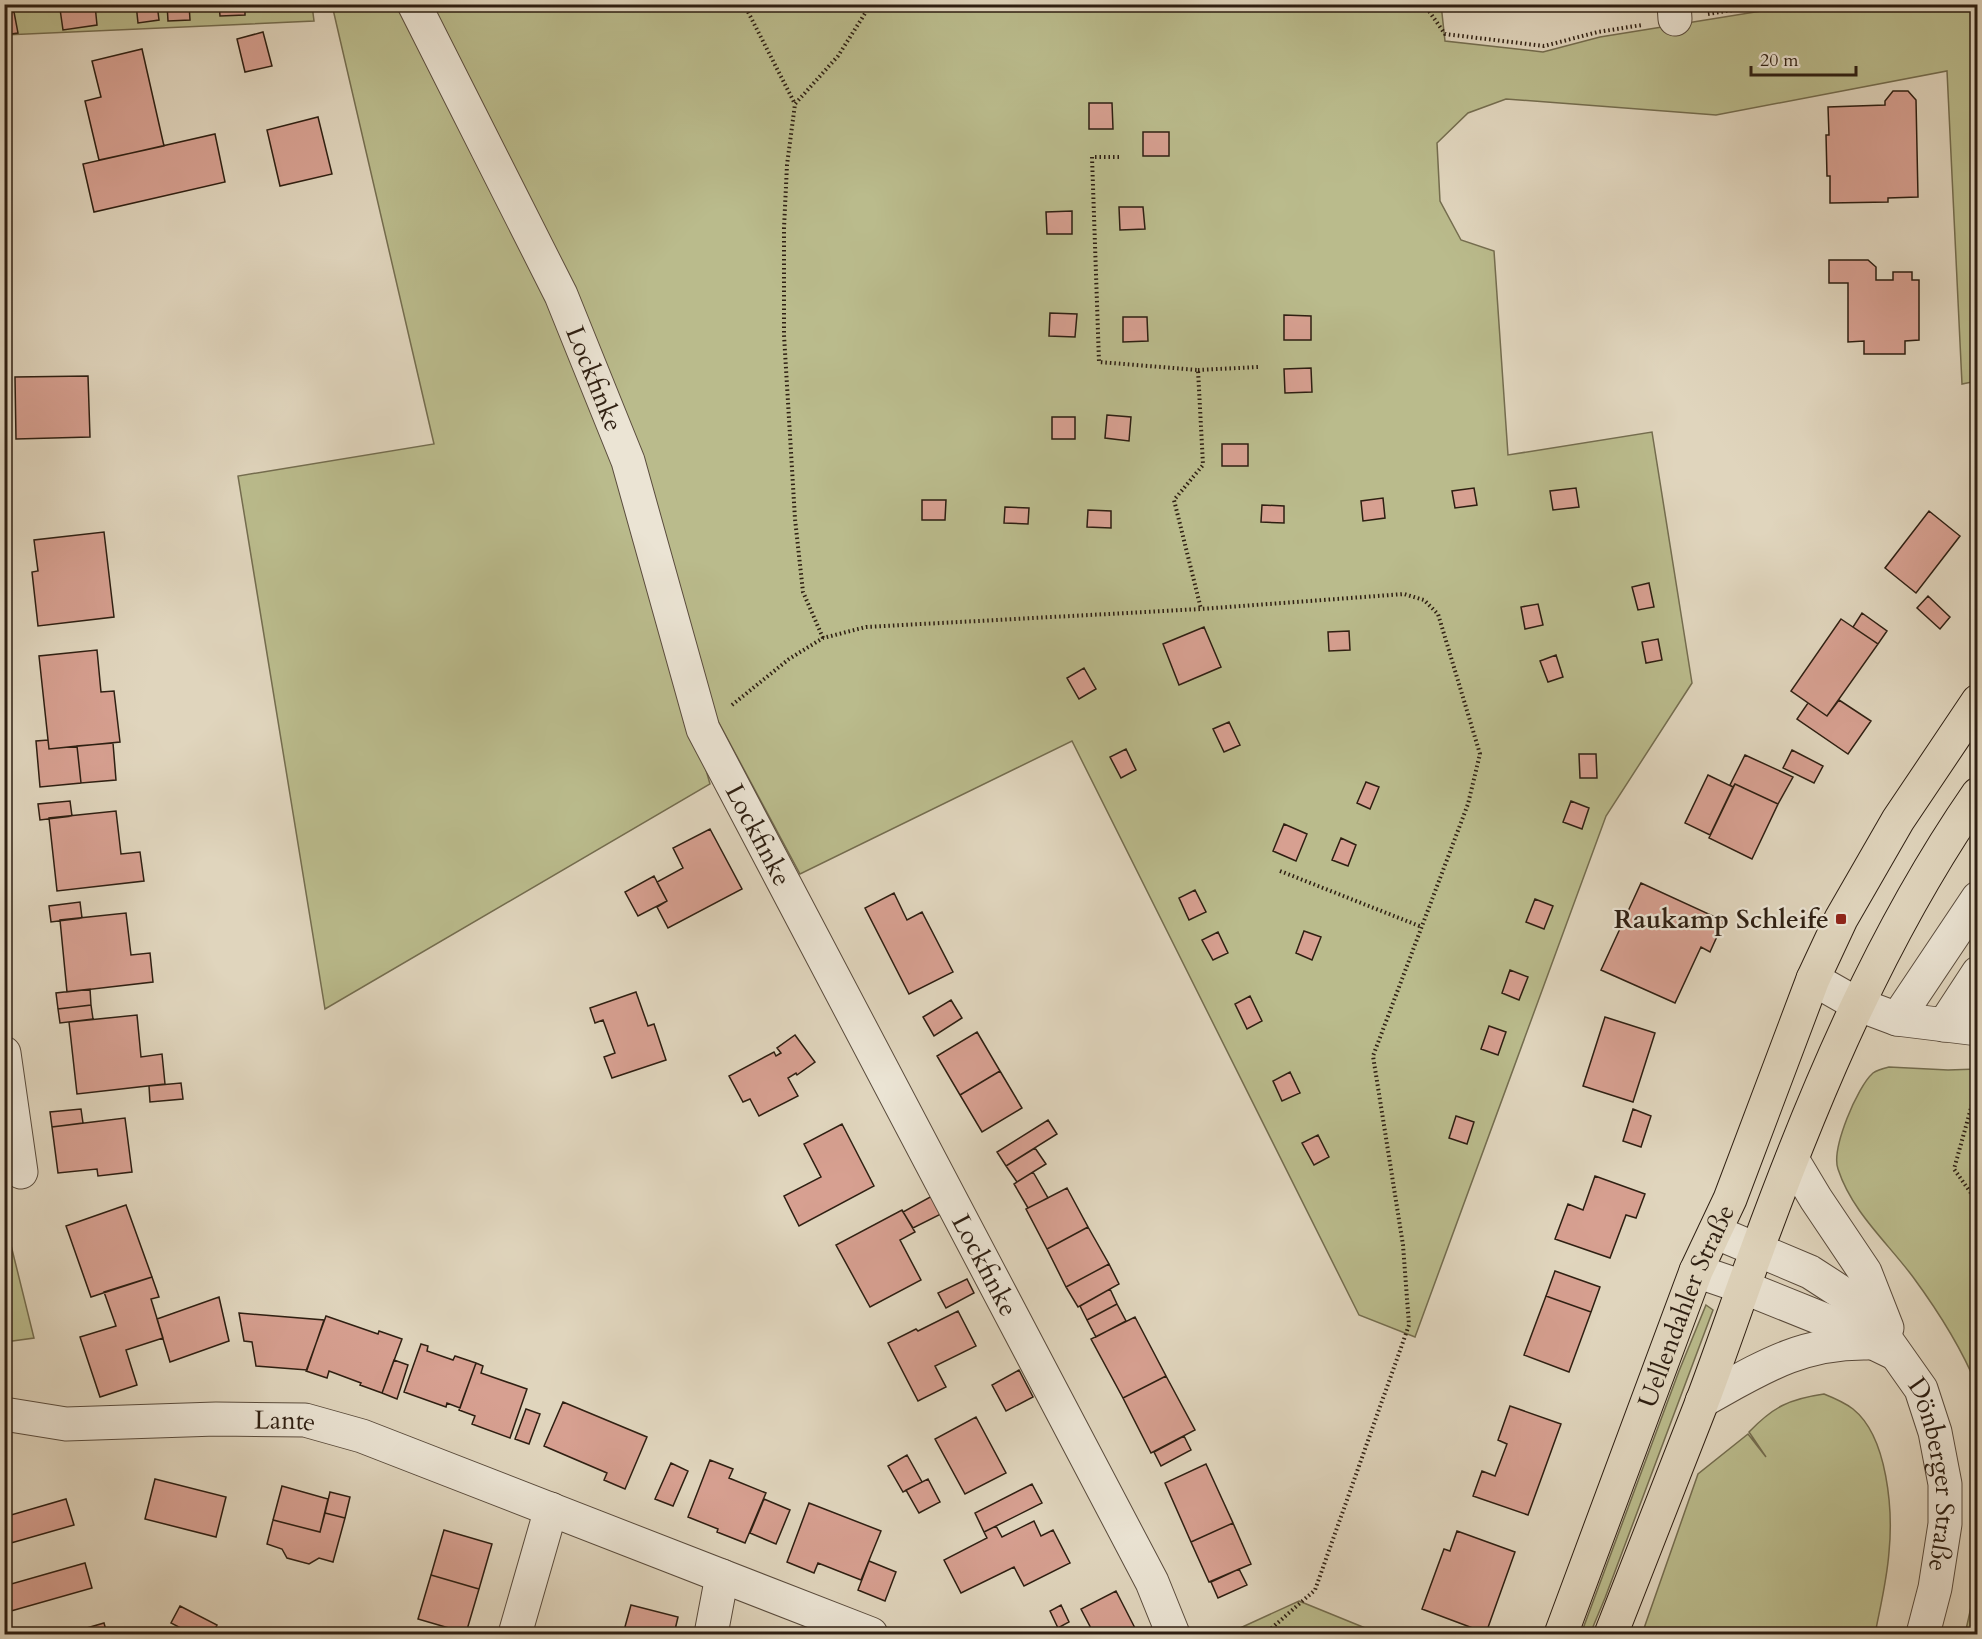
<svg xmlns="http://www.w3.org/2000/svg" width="1982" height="1639" viewBox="0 0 1982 1639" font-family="Cardo,serif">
<rect width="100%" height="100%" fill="#e0d5bd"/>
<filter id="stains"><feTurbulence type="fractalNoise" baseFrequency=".00333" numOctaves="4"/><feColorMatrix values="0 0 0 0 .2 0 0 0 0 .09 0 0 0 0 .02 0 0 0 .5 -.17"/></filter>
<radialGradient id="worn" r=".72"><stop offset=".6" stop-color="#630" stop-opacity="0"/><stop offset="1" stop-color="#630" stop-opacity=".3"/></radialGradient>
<path fill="#babb8c" stroke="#746d4f" stroke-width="1.5" d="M 1441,4 L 1445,41 L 1543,52 L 1600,37 L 1798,5 L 1977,5 L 1977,381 L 1962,384 L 1947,71 L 1716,115 L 1506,99 L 1468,113 L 1437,143 L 1440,201 L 1461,240 L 1494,251 L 1508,455 L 1652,432 L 1692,683 L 1606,816 L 1415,1337 L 1359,1315 L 1072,741 L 800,874 L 711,708 L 638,467 L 422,5 Z
M 4,5 L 312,5 L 314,21 L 5,35 Z
M 332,5 L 406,5 L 552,299 L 615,449 L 710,784 L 325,1009 L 238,476 L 434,444 Z
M 1889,1067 L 1948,1070 L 1977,1069 L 1977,1386 C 1961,1347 1938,1311 1913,1277 C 1887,1242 1852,1212 1838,1169 C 1831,1149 1857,1087 1873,1073 C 1877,1070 1885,1068 1889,1067 Z
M 5,1221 L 34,1338 L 5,1342 L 4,1342 Z
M 1706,1305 L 1713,1310 L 1605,1598 L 1590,1634 L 1581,1634 L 1679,1371 Z
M 1824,1394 C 1834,1398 1844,1402 1853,1409 C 1888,1437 1893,1511 1889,1552 C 1887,1580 1880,1608 1875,1634 L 1642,1634 L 1698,1474 L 1748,1434 L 1766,1457 L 1749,1432 C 1773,1407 1789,1399 1824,1394 Z
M 1977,1580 L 1977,1634 L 1965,1634 Z
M 1299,1601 L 1380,1634 L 1227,1634 Z"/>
<path fill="#d7a091" stroke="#2e1f12" stroke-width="1.5" d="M 136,4 L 157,4 L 159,20 L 138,23 Z
M 167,4 L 189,4 L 190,20 L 168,21 Z
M 219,4 L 245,4 L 245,15 L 220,16 Z
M 95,5 L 97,25 L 63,30 L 60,9 Z
M 14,12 L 18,33 L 4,35 L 4,14 Z
M 263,32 L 272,66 L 245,72 L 237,39 Z
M 142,49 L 164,146 L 99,160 L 85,101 L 101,97 L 92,61 Z
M 1893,91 L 1908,91 L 1916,100 L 1918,197 L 1888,198 L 1888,202 L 1830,203 L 1830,176 L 1827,176 L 1826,135 L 1829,135 L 1828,107 L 1885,105 L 1885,101 Z
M 1089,103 L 1112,103 L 1113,129 L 1089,129 Z
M 318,117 L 332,174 L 280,186 L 267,130 Z
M 1143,132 L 1169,132 L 1169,156 L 1143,156 Z
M 215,134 L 225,182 L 94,212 L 83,164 Z
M 1119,207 L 1143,207 L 1145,229 L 1120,230 Z
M 1072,211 L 1072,234 L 1047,234 L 1046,212 Z
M 1829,260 L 1868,260 L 1876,267 L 1876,280 L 1893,280 L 1893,272 L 1912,272 L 1912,280 L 1919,280 L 1919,340 L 1905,341 L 1905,354 L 1864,354 L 1864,341 L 1848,342 L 1848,283 L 1829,283 Z
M 1050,313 L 1077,314 L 1075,337 L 1049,336 Z
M 1284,315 L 1311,316 L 1311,340 L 1284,340 Z
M 1123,317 L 1147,317 L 1148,341 L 1123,342 Z
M 1311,368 L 1312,392 L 1285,393 L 1284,369 Z
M 88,376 L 90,437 L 16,439 L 15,377 Z
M 1107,415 L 1131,417 L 1129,441 L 1105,438 Z
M 1052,417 L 1075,417 L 1075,439 L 1052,439 Z
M 1222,444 L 1248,444 L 1248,466 L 1222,466 Z
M 1474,488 L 1477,505 L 1455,508 L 1452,491 Z
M 1576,488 L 1579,507 L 1553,510 L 1550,491 Z
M 1383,498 L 1385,518 L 1363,521 L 1361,501 Z
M 922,500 L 946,500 L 945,520 L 922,520 Z
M 1262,505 L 1284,506 L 1284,523 L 1261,522 Z
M 1005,507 L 1029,508 L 1028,524 L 1004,523 Z
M 1088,510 L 1111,511 L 1111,528 L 1087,527 Z
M 1929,511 L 1960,536 L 1916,593 L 1885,568 Z
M 104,532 L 114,617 L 38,626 L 32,572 L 38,571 L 34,540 Z
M 1649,583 L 1654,607 L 1638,610 L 1632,587 Z
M 1928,596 L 1950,617 L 1940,629 L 1917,608 Z
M 1538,604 L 1543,625 L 1525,629 L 1521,607 Z
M 1862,613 L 1887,631 L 1878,644 L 1853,627 Z
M 1841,619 L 1878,644 L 1827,716 L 1791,691 Z
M 1204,627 L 1221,667 L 1179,685 L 1163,644 Z
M 1349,631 L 1350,650 L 1329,651 L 1328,632 Z
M 1658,639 L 1662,660 L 1646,663 L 1642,642 Z
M 97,650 L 101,692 L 114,691 L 120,742 L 49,749 L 39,656 Z
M 1556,655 L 1563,677 L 1548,682 L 1540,661 Z
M 1084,668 L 1096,689 L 1079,699 L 1067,678 Z
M 1839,700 L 1871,721 L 1848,754 L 1797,719 L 1808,703 L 1827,716 Z
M 1229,722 L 1240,745 L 1224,752 L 1213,729 Z
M 48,740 L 49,749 L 77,746 L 81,783 L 40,787 L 36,741 Z
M 113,743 L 116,780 L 81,783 L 77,746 Z
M 1126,749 L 1136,770 L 1121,778 L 1110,757 Z
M 1792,750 L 1823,766 L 1814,783 L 1783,768 Z
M 1579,754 L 1596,754 L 1597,778 L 1580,778 Z
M 1745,755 L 1793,777 L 1778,804 L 1735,784 L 1733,787 L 1730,785 Z
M 1708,775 L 1733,787 L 1710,835 L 1685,823 Z
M 1366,782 L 1379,787 L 1370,809 L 1357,803 Z
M 1735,784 L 1778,804 L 1752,859 L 1709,838 Z
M 70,801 L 72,816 L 40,820 L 38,804 Z
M 1571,801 L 1589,808 L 1582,829 L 1563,822 Z
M 116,811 L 121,854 L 140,852 L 144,881 L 57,891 L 49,818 Z
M 1284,824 L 1307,834 L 1296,861 L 1273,851 Z
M 710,829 L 742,889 L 668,928 L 657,907 L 667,901 L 657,882 L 683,868 L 673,848 Z
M 1341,838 L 1356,845 L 1348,866 L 1332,860 Z
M 654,876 L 667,901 L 638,916 L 625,892 Z
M 1641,883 L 1724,921 L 1710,952 L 1701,947 L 1675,1003 L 1601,970 Z
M 1195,890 L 1206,912 L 1189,920 L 1179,898 Z
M 894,893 L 907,920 L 922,912 L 953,972 L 909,994 L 865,908 Z
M 1535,899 L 1553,906 L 1544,929 L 1526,922 Z
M 80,902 L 82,918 L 51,922 L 49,906 Z
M 126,913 L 131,955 L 150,953 L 153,982 L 67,992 L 60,920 Z
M 1304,931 L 1321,937 L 1312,960 L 1296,953 Z
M 1218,932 L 1228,953 L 1213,960 L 1202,940 Z
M 1510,970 L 1528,977 L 1519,1000 L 1502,993 Z
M 90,989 L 91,1005 L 58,1009 L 56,993 Z
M 636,992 L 648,1026 L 654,1024 L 666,1060 L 612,1078 L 604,1057 L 615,1053 L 603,1020 L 595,1023 L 590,1008 Z
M 1250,996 L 1262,1021 L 1247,1029 L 1235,1004 Z
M 951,1000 L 962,1018 L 934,1036 L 923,1017 Z
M 91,1005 L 93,1019 L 60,1023 L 58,1009 Z
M 137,1015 L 141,1057 L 162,1054 L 165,1084 L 77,1094 L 69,1022 Z
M 1605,1017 L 1655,1033 L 1633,1102 L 1583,1086 Z
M 1489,1026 L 1506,1032 L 1498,1055 L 1481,1049 Z
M 977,1032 L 1000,1071 L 960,1095 L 937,1056 Z
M 795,1035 L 815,1062 L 797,1075 L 796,1073 L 788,1078 L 798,1096 L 759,1116 L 750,1099 L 743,1102 L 729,1076 L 774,1052 L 776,1056 L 781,1053 L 777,1048 Z
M 1000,1071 L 1022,1108 L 982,1132 L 960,1095 Z
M 1290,1072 L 1300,1093 L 1282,1101 L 1273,1081 Z
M 181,1083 L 183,1099 L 150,1102 L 149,1086 Z
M 81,1109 L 83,1123 L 52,1127 L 50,1112 Z
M 1633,1109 L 1651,1116 L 1641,1147 L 1623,1141 Z
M 1456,1116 L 1474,1122 L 1467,1144 L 1449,1138 Z
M 125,1118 L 132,1172 L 98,1176 L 97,1169 L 58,1173 L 52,1127 Z
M 1048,1120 L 1057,1134 L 1006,1166 L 997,1152 Z
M 842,1124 L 874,1186 L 799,1226 L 784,1196 L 821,1177 L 804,1144 Z
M 1318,1135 L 1329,1157 L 1314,1165 L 1302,1143 Z
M 1035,1148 L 1046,1164 L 1017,1182 L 1006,1166 Z
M 1033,1172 L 1048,1198 L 1028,1208 L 1014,1184 Z
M 1595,1176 L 1645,1194 L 1636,1218 L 1626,1215 L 1610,1258 L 1555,1239 L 1568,1204 L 1583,1210 Z
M 1067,1188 L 1088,1227 L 1047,1249 L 1026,1209 Z
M 932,1196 L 941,1214 L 913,1228 L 903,1212 Z
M 126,1205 L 152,1277 L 91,1297 L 66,1226 Z
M 902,1210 L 915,1232 L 900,1240 L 921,1280 L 870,1307 L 836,1245 Z
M 1088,1227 L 1109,1264 L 1066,1287 L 1047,1249 Z
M 1109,1264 L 1119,1284 L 1078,1307 L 1066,1287 Z
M 1555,1271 L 1600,1287 L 1591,1312 L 1546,1296 Z
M 152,1277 L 159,1297 L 151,1299 L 163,1338 L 126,1350 L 137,1385 L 100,1397 L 80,1337 L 116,1326 L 104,1292 Z
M 967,1279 L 974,1293 L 946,1308 L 938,1293 Z
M 1110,1289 L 1117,1304 L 1087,1320 L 1080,1306 Z
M 1546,1296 L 1591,1312 L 1569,1372 L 1524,1355 Z
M 219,1297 L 229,1341 L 170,1362 L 157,1319 Z
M 1117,1304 L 1126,1321 L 1096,1337 L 1087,1320 Z
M 958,1311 L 976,1346 L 935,1366 L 946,1387 L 918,1401 L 888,1343 L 916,1329 L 918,1331 Z
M 239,1313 L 324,1320 L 307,1370 L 256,1366 L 252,1342 L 244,1341 Z
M 326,1316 L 378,1334 L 379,1331 L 402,1339 L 382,1393 L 360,1385 L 361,1383 L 329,1371 L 327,1378 L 306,1371 Z
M 1135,1317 L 1166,1376 L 1123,1398 L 1091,1339 Z
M 421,1344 L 428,1346 L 427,1351 L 453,1360 L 455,1356 L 476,1363 L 460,1408 L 447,1403 L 446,1407 L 404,1392 Z
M 394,1360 L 408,1365 L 397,1399 L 382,1393 Z
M 476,1363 L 483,1366 L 481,1373 L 527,1389 L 510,1438 L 472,1424 L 475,1416 L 459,1410 Z
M 1019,1370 L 1033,1397 L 1006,1411 L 992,1385 Z
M 1166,1376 L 1195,1430 L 1151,1453 L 1123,1398 Z
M 563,1402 L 647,1437 L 625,1489 L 604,1480 L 607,1473 L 544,1446 Z
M 1510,1406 L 1561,1424 L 1528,1515 L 1473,1496 L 1482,1471 L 1495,1476 L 1507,1444 L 1498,1440 Z
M 526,1409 L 540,1414 L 529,1444 L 515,1439 Z
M 976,1417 L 1006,1473 L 965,1494 L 935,1439 Z
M 1184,1436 L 1191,1450 L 1161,1466 L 1154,1452 Z
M 907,1455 L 922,1482 L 903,1492 L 888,1466 Z
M 710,1460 L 733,1469 L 729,1478 L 766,1493 L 745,1543 L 717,1532 L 718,1529 L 688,1517 Z
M 671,1463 L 688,1471 L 673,1506 L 655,1499 Z
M 1206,1464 L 1233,1523 L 1191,1542 L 1165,1483 Z
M 155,1479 L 226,1497 L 216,1537 L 145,1519 Z
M 928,1479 L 940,1502 L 919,1513 L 906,1490 Z
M 1032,1484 L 1042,1503 L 984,1532 L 975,1513 Z
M 282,1486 L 328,1499 L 320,1532 L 273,1520 Z
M 330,1492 L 350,1497 L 345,1518 L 325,1513 Z
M 66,1499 L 74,1525 L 4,1545 L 4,1517 Z
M 764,1499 L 790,1510 L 776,1544 L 750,1533 Z
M 809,1503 L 881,1531 L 861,1580 L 818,1563 L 814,1573 L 787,1562 Z
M 325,1513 L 345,1518 L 333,1562 L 319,1558 L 309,1564 L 287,1558 L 282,1549 L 267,1544 L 273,1520 L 320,1532 Z
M 1034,1521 L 1041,1536 L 1053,1530 L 1070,1563 L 1024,1586 L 1014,1567 L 961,1593 L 944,1560 L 987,1538 L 984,1532 L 996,1526 L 1002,1537 Z
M 1233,1523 L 1251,1564 L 1209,1582 L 1191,1542 Z
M 444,1530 L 492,1544 L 479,1589 L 431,1575 Z
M 1457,1531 L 1515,1552 L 1486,1633 L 1422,1609 L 1444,1549 L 1450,1551 Z
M 869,1561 L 896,1572 L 885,1601 L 858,1590 Z
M 85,1563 L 92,1588 L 4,1613 L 4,1586 Z
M 1239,1569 L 1247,1585 L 1218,1598 L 1211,1582 Z
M 431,1575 L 479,1589 L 466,1633 L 418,1619 Z
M 1116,1591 L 1138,1634 L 1094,1634 L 1081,1609 Z
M 631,1605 L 678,1617 L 674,1634 L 623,1634 Z
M 1061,1605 L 1069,1622 L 1058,1628 L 1050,1611 Z
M 180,1606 L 217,1625 L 212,1634 L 192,1634 L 171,1623 Z
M 104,1623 L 107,1634 L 66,1634 Z"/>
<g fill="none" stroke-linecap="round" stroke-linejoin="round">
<defs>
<g id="minor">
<path id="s1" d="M 414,4 L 561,295 L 628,461 L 703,729 L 1152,1582 L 1173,1634"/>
<path d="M 1674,4 L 1675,19"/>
<path d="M 1813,979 L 1857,1004 L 1897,1019 L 1978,1029"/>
<path d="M 1897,1019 L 1978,898"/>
<path d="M 1944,1025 L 1978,973"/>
<path d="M 4,1053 L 21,1172"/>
<path d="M 1792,1159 L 1816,1199 L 1865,1272 L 1887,1328"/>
<path id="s2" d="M 1715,1232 L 1810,1272 L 1844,1294 L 1873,1321 L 1921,1389 L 1935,1432 L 1945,1484 L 1945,1524 L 1935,1588 L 1923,1634"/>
<path d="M 1696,1271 L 1743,1287 L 1830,1322 L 1894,1353"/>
<path d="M 1702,1401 C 1758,1370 1799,1342 1867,1343"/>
<path id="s3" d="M 4,1414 L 66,1424 L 216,1419 L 305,1420 L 362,1436 L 871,1634"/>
<path d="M 515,1634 L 551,1509"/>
<path d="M 711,1634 L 722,1576"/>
</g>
<g id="major">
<path id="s4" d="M 1561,1634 L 1696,1271 L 1730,1199 L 1813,979 L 1841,919 L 1898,820 L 1978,701"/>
<path d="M 1611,1634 C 1641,1557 1672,1480 1702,1402 C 1721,1352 1738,1301 1757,1250 C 1815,1092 1881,934 1978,794"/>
</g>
</defs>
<use href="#minor" stroke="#5a4c3d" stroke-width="35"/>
<use href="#major" stroke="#2e1f12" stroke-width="35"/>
<path stroke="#2e1f12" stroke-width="4" stroke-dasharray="1.5 3" stroke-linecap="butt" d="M 744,4 L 795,104
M 1424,4 L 1445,34 L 1544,46 L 1598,32 L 1642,25
M 1708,14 L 1770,4
M 1119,157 L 1092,157 L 1099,362 L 1198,370 L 1203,465 L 1174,500 L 1201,609
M 1198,370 L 1258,367
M 823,638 L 803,592 L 795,519 L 784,335 L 784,228 L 787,165 L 795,104 L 838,56 L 871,4
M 732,705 L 789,659 L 823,638 L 866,627 L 1201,609 L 1404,594 L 1424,600 L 1438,614 L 1480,754 L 1468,804 L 1373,1056 L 1403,1245 L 1409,1325 L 1315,1590 L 1265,1634
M 1280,871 L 1422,927
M 1978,1083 L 1954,1169 L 1978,1203"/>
<use href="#minor" stroke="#ebe4d4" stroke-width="33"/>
<use href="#major" stroke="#e0d5bd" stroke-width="33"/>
</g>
<rect fill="#8f2418" stroke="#ebe4d4" stroke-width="2" x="1835" y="913" width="12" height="12" rx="3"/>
<g text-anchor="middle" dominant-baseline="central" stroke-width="4.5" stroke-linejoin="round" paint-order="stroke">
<g font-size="26" fill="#2e1f12" stroke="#ebe4d4">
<text stroke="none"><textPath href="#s1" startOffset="416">Lockfinke</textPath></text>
<text stroke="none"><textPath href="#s1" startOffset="903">Lockfinke</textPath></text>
<text stroke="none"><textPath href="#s1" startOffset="1389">Lockfinke</textPath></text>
<text stroke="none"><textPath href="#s4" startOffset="351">Uellendahler Straße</textPath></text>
<text stroke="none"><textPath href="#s3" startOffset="282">Lante</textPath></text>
<text stroke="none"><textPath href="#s2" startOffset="354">Dönberger Straße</textPath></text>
</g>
<g font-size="26" font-weight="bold" fill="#2e1f12" stroke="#ebe4d4" text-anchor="end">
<text x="1829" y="919">Raukamp Schleife</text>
</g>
</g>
<rect width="1982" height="1639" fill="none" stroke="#e0d5bd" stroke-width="24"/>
<rect x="6" y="6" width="1970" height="1627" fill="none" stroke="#2e1f12" stroke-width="3"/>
<rect x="12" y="12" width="1958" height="1615" fill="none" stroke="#2e1f12" stroke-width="1.5"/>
<path d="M1751 66v9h105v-9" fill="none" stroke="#2e1f12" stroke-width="3"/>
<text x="1760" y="66" font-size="18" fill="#2e1f12" stroke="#ebe4d4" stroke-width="4.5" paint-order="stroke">20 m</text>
<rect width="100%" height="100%" filter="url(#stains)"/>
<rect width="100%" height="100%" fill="url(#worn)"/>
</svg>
